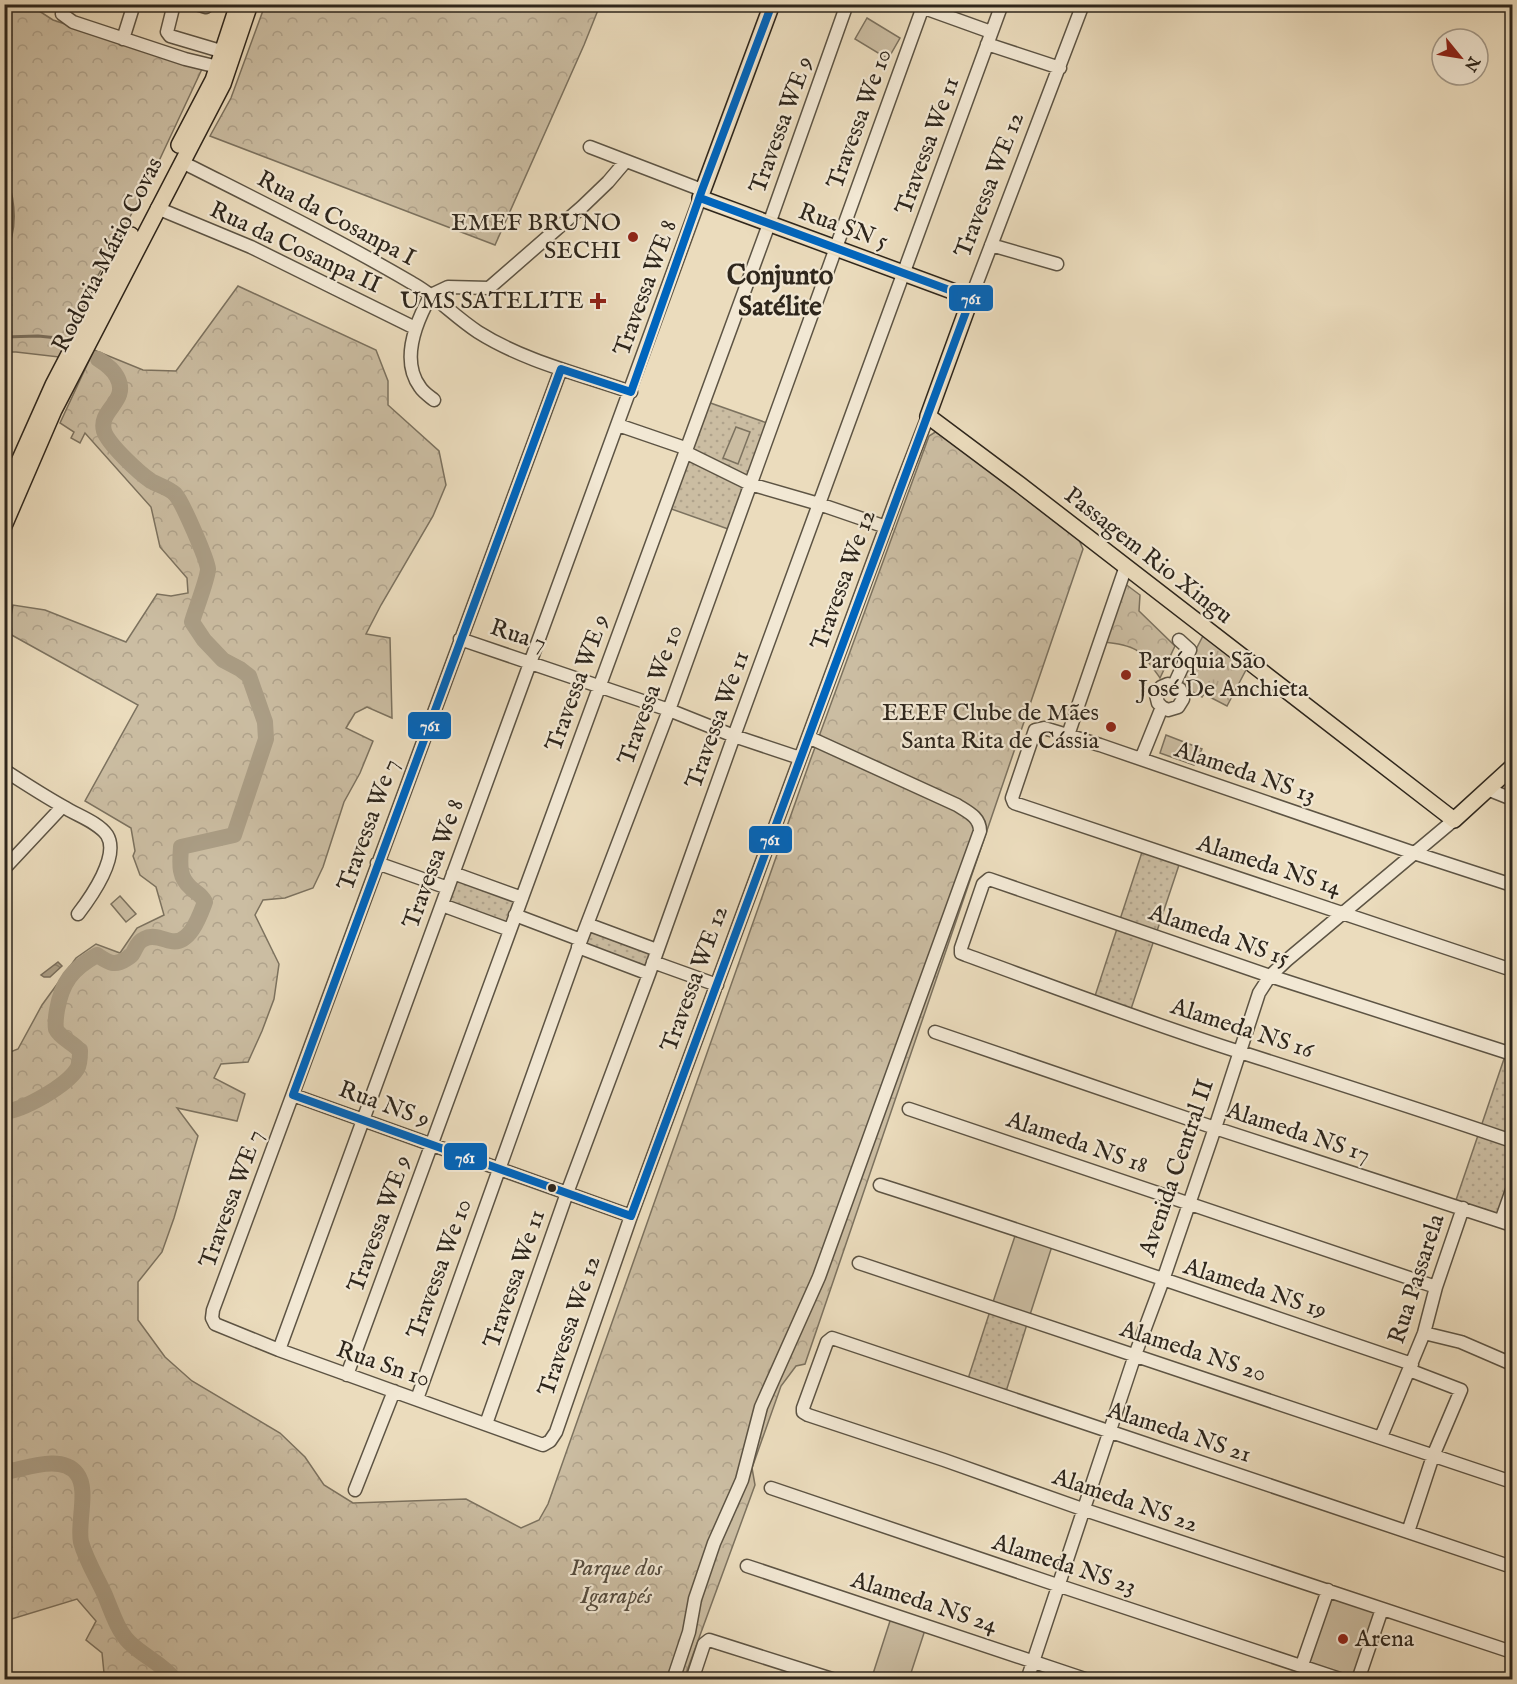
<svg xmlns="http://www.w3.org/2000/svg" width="1517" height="1684" viewBox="0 0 1517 1684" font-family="'IM FELL English',serif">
<defs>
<pattern id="grass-tufts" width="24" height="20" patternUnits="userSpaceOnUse" patternTransform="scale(1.5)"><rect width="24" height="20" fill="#cbbda2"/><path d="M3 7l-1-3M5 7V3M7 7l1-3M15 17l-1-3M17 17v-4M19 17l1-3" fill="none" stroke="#afa28b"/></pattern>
<pattern id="forest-crowns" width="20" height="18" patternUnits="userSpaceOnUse" patternTransform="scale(1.5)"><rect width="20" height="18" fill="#cbbda2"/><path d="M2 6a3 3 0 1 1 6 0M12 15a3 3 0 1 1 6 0" fill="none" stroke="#afa28b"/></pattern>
<pattern id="park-dots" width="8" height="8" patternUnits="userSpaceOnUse" patternTransform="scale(1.5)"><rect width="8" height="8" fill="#cbbda2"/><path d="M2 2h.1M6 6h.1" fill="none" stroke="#afa28b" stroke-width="1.8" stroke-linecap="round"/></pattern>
<pattern id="water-waves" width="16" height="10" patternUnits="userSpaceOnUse" patternTransform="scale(1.5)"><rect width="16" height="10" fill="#ab9e86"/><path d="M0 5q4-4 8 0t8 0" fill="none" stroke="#8c816d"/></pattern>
</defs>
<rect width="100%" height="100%" fill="#ebdcbd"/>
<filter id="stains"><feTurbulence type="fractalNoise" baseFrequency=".00333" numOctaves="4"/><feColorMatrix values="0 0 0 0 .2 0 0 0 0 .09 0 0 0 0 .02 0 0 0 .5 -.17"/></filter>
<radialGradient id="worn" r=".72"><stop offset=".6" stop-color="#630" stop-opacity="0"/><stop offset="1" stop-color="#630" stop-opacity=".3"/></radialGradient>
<path fill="url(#grass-tufts)" stroke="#7c725f" stroke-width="1.5" d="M 1204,634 L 1247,668 L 1227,706 L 1204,694 L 1202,697 L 1185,688 L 1179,682 Z"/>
<path fill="url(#forest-crowns)" stroke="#7c725f" stroke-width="1.5" d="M 5,5 L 30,5 L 53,20 L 202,69 L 151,178 L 89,292 L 59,357 L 16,352 L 5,352 Z
M 265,5 L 265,4 L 600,5 L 584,45 L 495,245 L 210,136 L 231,98 Z
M 238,286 L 376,350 L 388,381 L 388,405 L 439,451 L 446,485 L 433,516 L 381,605 L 366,634 L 390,638 L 392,718 L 367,707 L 355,713 L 346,728 L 373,741 L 360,773 L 344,802 L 323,867 L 313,888 L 285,898 L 263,900 L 255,915 L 279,964 L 274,999 L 262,1031 L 248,1062 L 221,1064 L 214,1078 L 245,1094 L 237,1121 L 177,1108 L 198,1136 L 174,1218 L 162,1252 L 138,1282 L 138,1320 L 165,1357 L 192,1381 L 280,1433 L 305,1457 L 324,1485 L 353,1503 L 466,1499 L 521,1528 L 539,1520 L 548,1504 L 810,761 L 929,436 L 937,431 L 1079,540 L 1083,549 L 805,1364 L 796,1366 L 781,1386 L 752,1468 L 755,1485 L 684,1679 L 100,1679 L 104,1673 L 102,1653 L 86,1640 L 96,1621 L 77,1599 L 5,1621 L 5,1054 L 18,1049 L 42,1005 L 76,958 L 96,944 L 120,953 L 137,928 L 164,915 L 156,887 L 140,875 L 133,856 L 135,851 L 131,828 L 85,801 L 138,705 L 8,633 L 13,605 L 45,610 L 126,642 L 157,594 L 171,596 L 188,593 L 187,578 L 160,547 L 151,507 L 85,433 L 80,443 L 71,438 L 74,432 L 60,423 L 94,350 L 143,370 L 176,371 Z
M 1124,583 L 1140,595 L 1139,611 L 1175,646 L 1160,678 C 1140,650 1138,645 1102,642 Z"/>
<path fill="url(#park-dots)" stroke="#7c725f" stroke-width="1.5" d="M 702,400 L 770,424 L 731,530 L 663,506 Z
M 1144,846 L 1181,859 L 1130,1012 L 1094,999 Z
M 457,880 L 516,902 L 507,924 L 448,902 Z
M 589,928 L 651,952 L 645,969 L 583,945 Z
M 1506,1053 L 1512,1055 L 1512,1183 L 1499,1220 L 1454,1206 Z
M 991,1308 L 1028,1321 L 1004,1398 L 966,1385 Z"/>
<path fill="#cbbda2" stroke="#7c725f" stroke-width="1.5" d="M 867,18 L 900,38 L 888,59 L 855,39 Z
M 736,427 L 750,432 L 738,464 L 723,458 Z
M 1166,735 L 1202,749 L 1194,765 L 1160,753 Z
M 120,896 L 136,914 L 126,922 L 111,904 Z
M 1017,1230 L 1053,1243 L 1028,1321 L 991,1308 Z
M 1328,1591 L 1383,1609 L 1360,1679 L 1337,1679 L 1303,1668 Z
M 891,1618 L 925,1630 L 909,1679 L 871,1680 Z"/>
<path fill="url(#water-waves)" stroke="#796e5c" stroke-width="1.5" d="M 58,962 L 62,966 L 50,977 L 44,977 L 41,975 Z"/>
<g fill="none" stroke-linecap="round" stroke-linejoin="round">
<path stroke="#796e5c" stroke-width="3" d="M 4,177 L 7,179 C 15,204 17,231 4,255
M 4,337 L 38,336 L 58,338"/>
<path stroke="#ab9e86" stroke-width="16" d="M 4,1112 C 24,1110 66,1086 77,1069 C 80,1064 80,1057 80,1051 C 74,1043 60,1038 56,1029 C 55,1023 56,1016 57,1010 C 62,982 72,969 97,955 C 108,962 114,967 126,959 C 129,957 131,957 133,953 C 136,948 137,942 144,939 C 153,934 162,939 171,941 C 190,945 200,915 205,902 C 200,893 197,894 191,888 C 178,877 180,863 181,847 L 234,835 L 266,739 L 265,722 L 249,676 L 240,669 L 223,660 L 204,640 L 192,622 C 195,611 208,578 208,569 C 207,559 182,501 175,494 C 169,488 158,485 151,481 C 139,473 108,444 104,431 C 98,409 130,402 117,377 C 113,369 106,364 98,359
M 4,1465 L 11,1471 C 30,1467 63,1455 77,1474 C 89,1489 77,1524 81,1542 C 86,1560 96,1576 104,1593 C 111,1609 117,1630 129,1642 C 144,1657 162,1663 175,1680"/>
<defs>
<path id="minor" d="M 64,4 L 62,14 L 73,22 L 185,59 L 218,67
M 174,4 L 167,32 L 170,36 L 224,52
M 196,4 L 206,7
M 916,5 L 991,32
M 123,39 L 134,4
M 987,44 L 1060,68
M 590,147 L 702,190
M 182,162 C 259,201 337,239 412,283 C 436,296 455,317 478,332 C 524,361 579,374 631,392
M 157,208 L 251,247 L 415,328
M 991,245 L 1057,264
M 431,295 L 448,287 L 489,288 L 582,207 L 608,182 L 625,162
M 431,295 C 417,320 400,360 420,387 C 423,392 429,396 434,400
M 971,298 L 1083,4
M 561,369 L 213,1310 L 212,1318 L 215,1324 L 279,1350 L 543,1445 L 550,1441 L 556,1432 L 631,1216 L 899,491 L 928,416
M 618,425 L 685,448
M 685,452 L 750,484 L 819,504 L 886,527
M 460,639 L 669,710 L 734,736 L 800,758
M 1174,685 L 1190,650 L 1179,640
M 1068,735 L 1126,566
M 1141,759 L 1162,707 L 1168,710 L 1178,707 L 1183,699 L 1180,689 L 1168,684 L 1161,687 L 1156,695 L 1158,703 L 1162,707
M 4,770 C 24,783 44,796 64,807 C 76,815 98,822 107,835 C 120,856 91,897 78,914
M 1487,789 L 1512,799
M 377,863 L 448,888
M 4,869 L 62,807
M 453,873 L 522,898
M 1512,885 L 1414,853 L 1100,745 L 1044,728 L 1035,730 L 1012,798 L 1014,803 L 1512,970
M 442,905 L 510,930
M 515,915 L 581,940
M 587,924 L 657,950
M 578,947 L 649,974
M 653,962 L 717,985
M 935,1032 L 1215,1128 L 1512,1225
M 1512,1054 L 1270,976 L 989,879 L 983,884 L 961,948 L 961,953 L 966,955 C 1057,988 1148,1023 1240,1052 C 1331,1081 1422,1110 1512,1141
M 293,1095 L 631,1216
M 909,1109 L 1436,1287
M 880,1185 C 1058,1242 1235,1304 1412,1364
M 1501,1221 L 1512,1190
M 859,1263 L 1512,1482
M 1424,1333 L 1461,1342 L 1512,1364
M 279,1350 L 700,198
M 347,1375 L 769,224 L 847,4
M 417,1399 L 581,940 L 669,710 L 924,4
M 486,1424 L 567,1193 L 649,974 L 734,736 L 1002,4
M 1381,1437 L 1424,1333 L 1436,1287 L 1463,1208
M 771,1488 L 1060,1586 L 1343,1680
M 355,1490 L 394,1391
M 1408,1532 L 1433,1456 L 1461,1390 L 1409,1370
M 747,1566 L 1088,1680
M 1512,1567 L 832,1338 L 827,1342 L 803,1408 L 803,1412 L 808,1415 L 944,1460 L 1085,1510 L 1512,1652
M 1302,1665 L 1328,1590
M 673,1680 L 689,1632 L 695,1599 L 714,1543 L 742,1480 L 761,1407 L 819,1277 L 980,831 C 980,817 968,812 957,805 L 808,737
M 692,1680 L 704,1644 L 709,1640 L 835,1680
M 1027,1680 L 1135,1355 L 1163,1280 L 1215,1128 L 1259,993 L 1270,976 L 1287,960 L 1454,820
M 1358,1680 L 1382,1609"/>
<path id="major" d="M 772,4 L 700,198 L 971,298 L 928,416 L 1019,484 L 1454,820 L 1512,767
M 179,145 L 213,80 L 238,4
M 4,495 L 53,385 L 131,235
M 4,526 L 54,410 L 223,84 L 250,4"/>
</defs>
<use href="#minor" stroke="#5d5444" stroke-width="15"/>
<use href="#major" stroke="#2e261c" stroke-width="18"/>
<use href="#minor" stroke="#f2e8d4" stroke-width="12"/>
<use href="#major" stroke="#ebdcbd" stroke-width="15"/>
<defs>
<path id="bus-1" d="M 700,198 L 971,298 L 631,1216 L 293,1095 L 561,369 L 631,392 L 702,190 L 772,4"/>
</defs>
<use href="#bus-1" stroke="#f2e8d4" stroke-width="12"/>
<use href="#bus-1" stroke="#0065bd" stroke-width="8"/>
</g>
<g fill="#8f2418" stroke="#f2e8d4" stroke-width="2">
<circle cx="633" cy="237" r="6"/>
<path d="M595 292h6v6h6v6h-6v6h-6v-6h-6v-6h6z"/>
<circle cx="1126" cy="675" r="6"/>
<circle cx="1111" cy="727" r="6"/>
<circle cx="1343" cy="1639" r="6"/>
</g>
<circle fill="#2e261c" stroke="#f2e8d4" stroke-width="2" cx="552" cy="1188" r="5"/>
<g text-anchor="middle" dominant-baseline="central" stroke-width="4.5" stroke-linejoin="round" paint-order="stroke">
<g font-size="24" fill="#2e261c" stroke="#f2e8d4">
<text transform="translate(860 119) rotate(-70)">Travessa We 10</text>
<text transform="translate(782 125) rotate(-70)">Travessa WE 9</text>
<text transform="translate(928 146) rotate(-70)">Travessa We 11</text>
<text transform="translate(990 185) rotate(-69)">Travessa WE 12</text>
<text transform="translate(336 219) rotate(28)">Rua da Cosanpa I</text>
<text transform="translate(843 227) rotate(20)">Rua SN 5</text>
<text transform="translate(295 248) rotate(25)">Rua da Cosanpa II</text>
<text transform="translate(108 255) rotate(-63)">Rodovia Mário Covas</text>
<text transform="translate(646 288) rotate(-70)">Travessa WE 8</text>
<text transform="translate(1148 556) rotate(38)">Passagem Rio Xingu</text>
<text transform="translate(844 580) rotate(-70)">Travessa We 12</text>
<text transform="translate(518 636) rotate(18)">Rua 7</text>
<text transform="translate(578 683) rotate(-70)">Travessa WE 9</text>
<text transform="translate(651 695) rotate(-70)">Travessa We 10</text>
<text transform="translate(718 720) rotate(-70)">Travessa We 11</text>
<text transform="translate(1245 773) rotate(19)">Alameda NS 13</text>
<text transform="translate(369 825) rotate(-70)">Travessa We 7</text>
<text transform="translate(434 864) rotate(-70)">Travessa We 8</text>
<text transform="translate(1269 866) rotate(18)">Alameda NS 14</text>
<text transform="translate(1219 936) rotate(19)">Alameda NS 15</text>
<text transform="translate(695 979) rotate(-70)">Travessa WE 12</text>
<text transform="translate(1242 1029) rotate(18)">Alameda NS 16</text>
<text transform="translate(384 1105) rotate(20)">Rua NS 9</text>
<text transform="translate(1298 1133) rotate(18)">Alameda NS 17</text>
<text transform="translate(1077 1143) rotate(19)">Alameda NS 18</text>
<text transform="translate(1177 1168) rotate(-71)">Avenida Central II</text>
<text transform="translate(232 1199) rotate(-70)">Travessa WE 7</text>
<text transform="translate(380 1224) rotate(-70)">Travessa WE 9</text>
<text transform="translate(440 1269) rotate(-70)">Travessa We 10</text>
<text transform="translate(515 1279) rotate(-71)">Travessa We 11</text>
<text transform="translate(1417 1279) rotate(-72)">Rua Passarela</text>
<text transform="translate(1255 1289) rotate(18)">Alameda NS 19</text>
<text transform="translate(570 1326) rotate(-71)">Travessa We 12</text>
<text transform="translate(1193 1352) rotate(18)">Alameda NS 20</text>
<text transform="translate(383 1365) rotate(19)">Rua Sn 10</text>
<text transform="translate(1179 1433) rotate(18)">Alameda NS 21</text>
<text transform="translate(1125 1501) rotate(19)">Alameda NS 22</text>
<text transform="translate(1064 1565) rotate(18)">Alameda NS 23</text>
<text transform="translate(924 1603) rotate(18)">Alameda NS 24</text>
</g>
<g font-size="24" fill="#2e261c" stroke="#f2e8d4" text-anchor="end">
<text x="621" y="223">EMEF BRUNO<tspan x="621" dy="28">SECHI</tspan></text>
<text x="584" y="301">UMS SATELITE</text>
<text x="1138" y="661" text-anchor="start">Paróquia São<tspan x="1138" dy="28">José De Anchieta</tspan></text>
<text x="1099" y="713">EEEF Clube de Mães<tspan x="1099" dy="28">Santa Rita de Cássia</tspan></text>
<text x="1355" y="1639" text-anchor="start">Arena</text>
</g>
<g font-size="24" font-style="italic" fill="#554c3e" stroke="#f2e8d4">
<text x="616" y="1568">Parque dos<tspan x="616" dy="28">Igarapés</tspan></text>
</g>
<g font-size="27" font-weight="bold" fill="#2e261c" stroke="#f2e8d4">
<text x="780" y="277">Conjunto<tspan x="780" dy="31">Satélite</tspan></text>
</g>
</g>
<g stroke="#f2e8d4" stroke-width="2">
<rect x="948" y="284" width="46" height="28" rx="6" fill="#0065bd"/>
<rect x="407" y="711" width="45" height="29" rx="6" fill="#0065bd"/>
<rect x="748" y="825" width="45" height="29" rx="6" fill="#0065bd"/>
<rect x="443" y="1142" width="45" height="29" rx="6" fill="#0065bd"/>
</g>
<g font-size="16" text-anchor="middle" font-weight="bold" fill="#fff">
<text x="971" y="304">761</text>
<text x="430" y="731">761</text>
<text x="770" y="845">761</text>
<text x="465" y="1163">761</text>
</g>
<rect width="1517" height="1684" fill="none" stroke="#ebdcbd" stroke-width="24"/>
<rect x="6" y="6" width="1505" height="1672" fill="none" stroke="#2e261c" stroke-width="3"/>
<rect x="12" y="12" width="1493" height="1660" fill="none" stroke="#2e261c" stroke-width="1.5"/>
<g transform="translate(1460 57) rotate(120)"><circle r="28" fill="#f2e8d4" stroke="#a49a8a" stroke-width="1.5"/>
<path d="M0-4.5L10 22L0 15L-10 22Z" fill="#8f2418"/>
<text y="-9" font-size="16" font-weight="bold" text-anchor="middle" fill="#2e261c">N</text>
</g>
<rect width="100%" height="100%" filter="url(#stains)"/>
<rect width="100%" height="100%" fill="url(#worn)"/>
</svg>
